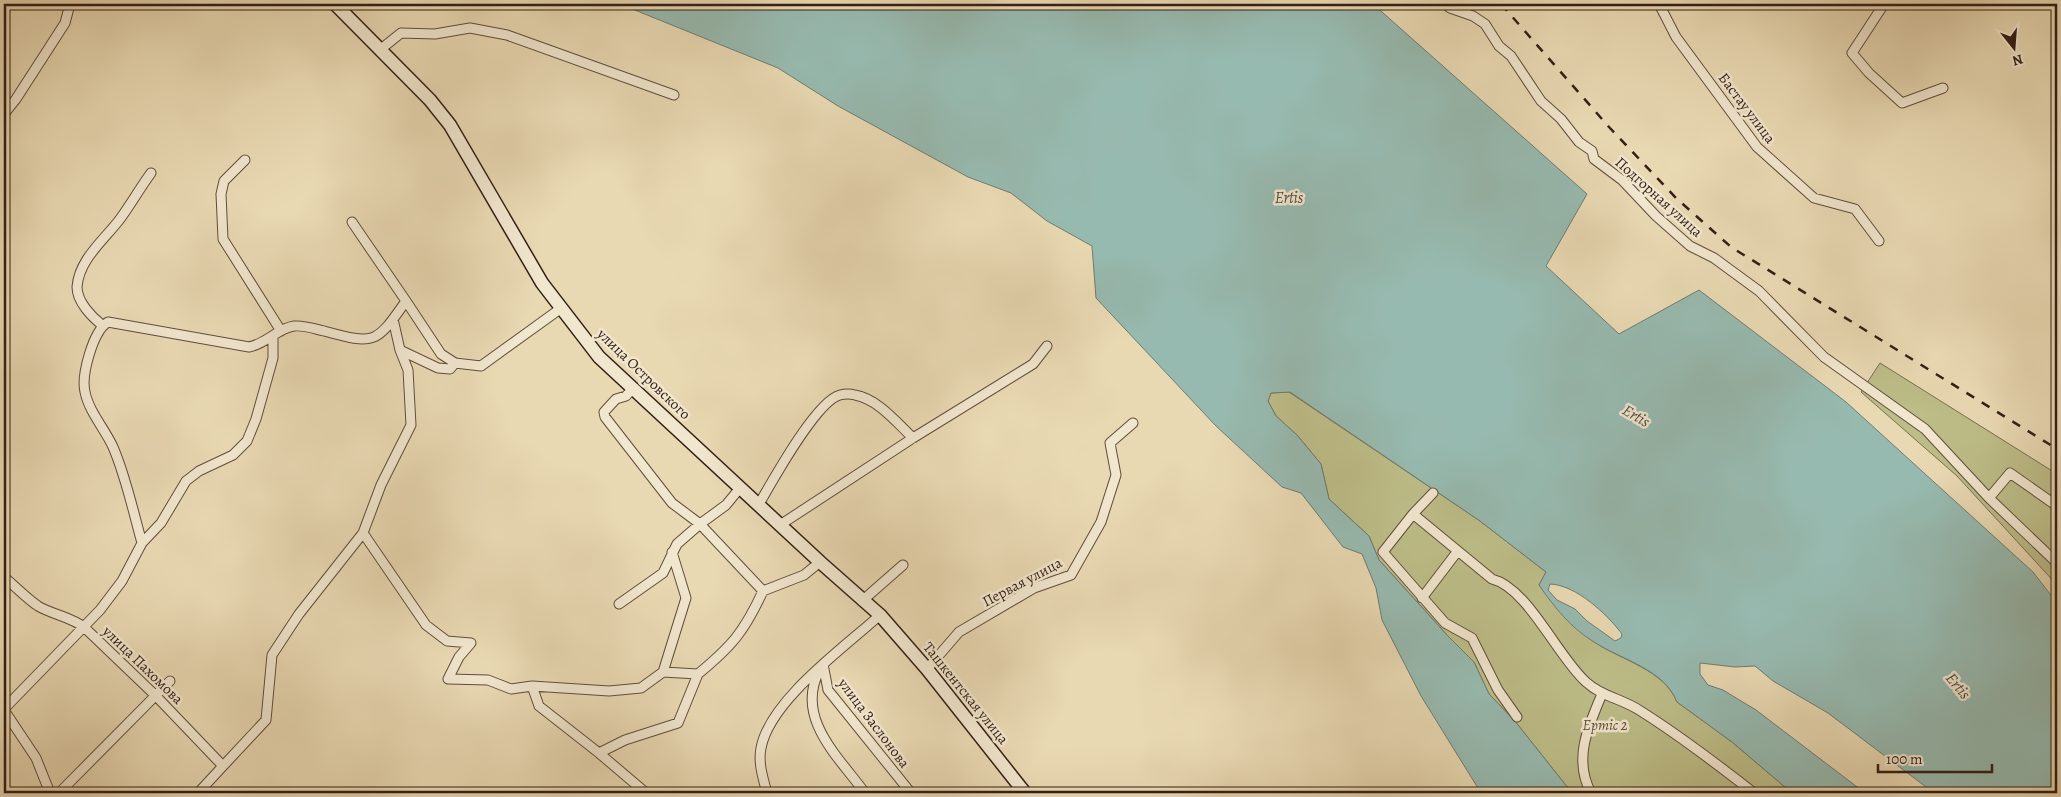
<svg xmlns="http://www.w3.org/2000/svg" width="2061" height="797" viewBox="0 0 2061 797" font-family="Alegreya,serif">
<rect width="100%" height="100%" fill="#e9d9b3"/>
<filter id="stains"><feTurbulence type="fractalNoise" baseFrequency=".004" numOctaves="4"/><feColorMatrix values="0 0 0 0 .2 0 0 0 0 .09 0 0 0 0 .02 0 0 0 .5 -.17"/></filter>
<radialGradient id="worn" r=".72"><stop offset=".6" stop-color="#630" stop-opacity="0"/><stop offset="1" stop-color="#630" stop-opacity=".3"/></radialGradient>
<path fill="#bdbd88" stroke="#786e4e" d="M 1880,363 L 2057,474 L 2057,585 L 1957,476 L 1861,392 Z
M 1289,392 L 1480,521 L 1546,572 L 1539,585 C 1554,600 1580,633 1596,643 C 1623,661 1664,670 1677,702 L 1732,742 L 1792,793 L 1572,793 L 1514,720 L 1489,694 L 1474,662 L 1447,635 L 1379,560 L 1369,536 L 1329,499 L 1321,464 L 1297,435 L 1276,416 L 1268,401 L 1271,393 Z"/>
<path fill="#97bab0" stroke="#6f7c72" fill-rule="evenodd" d="M 620,4 L 1373,4 L 1587,194 L 1546,266 L 1619,334 L 1699,290 L 1846,402 L 2033,572 L 2057,603 L 2057,793 L 1934,793 L 1828,713 L 1773,681 L 1755,666 L 1735,667 L 1700,663 L 1700,674 L 1708,685 L 1723,690 L 1756,710 L 1865,793 L 1792,793 L 1732,742 L 1677,702 C 1664,669 1622,660 1594,642 C 1571,628 1554,607 1539,585 L 1546,572 L 1480,521 L 1290,392 L 1271,393 L 1268,401 L 1276,416 L 1297,435 L 1321,464 L 1329,499 L 1369,536 L 1379,560 L 1447,635 L 1474,662 L 1489,694 L 1514,720 L 1572,793 L 1481,793 L 1421,696 L 1382,620 L 1376,588 L 1362,554 L 1343,547 L 1301,493 L 1282,487 L 1216,426 L 1096,298 L 1092,246 L 1047,221 L 1011,193 L 968,177 L 838,106 L 778,68 ZM 1550,584 C 1576,585 1607,614 1622,634 L 1621,638 L 1615,641 L 1587,621 L 1575,609 L 1557,600 L 1548,590 Z"/>
<g fill="none" stroke-linecap="round" stroke-linejoin="round">
<defs>
<path id="street" d="M 1445,4 L 1450,8 L 1473,16 L 1485,24 L 1499,46 L 1511,56 L 1541,101 L 1561,119 L 1579,142 L 1592,151 L 1594,159 L 1622,180 L 1656,216 L 1690,246 L 1714,258 L 1759,291 L 1824,357 L 1925,429 L 1989,498 L 2057,563
M 1659,4 L 1676,37 L 1757,147 L 1814,198 L 1855,209 L 1879,241
M 1884,4 L 1852,53 L 1869,73 L 1902,103 L 1943,88
M 381,49 L 401,33 L 435,34 L 470,28 L 507,35 L 674,95
M 4,114 L 16,99 L 65,23 L 70,4
M 245,160 L 224,181 L 221,194 L 223,239 L 281,331
M 406,301 L 441,354 L 455,363
M 393,319 L 400,350
M 102,325 C 92,317 77,302 77,287 C 79,259 105,239 120,219 C 131,204 140,188 151,173
M 633,388 L 626,396 L 616,399 L 604,412 L 605,417 L 672,503 L 700,524 L 763,591
M 1433,493 L 1413,514 L 1492,579 C 1528,588 1557,656 1586,682 C 1601,696 1622,699 1639,710 C 1679,735 1717,764 1754,793
M 1989,498 L 2010,473 L 2057,506
M 759,504 C 772,482 816,401 840,395 C 844,394 851,394 855,395 C 878,399 897,423 913,438
M 1413,514 L 1383,552 L 1445,623 L 1472,638 L 1498,690 L 1517,717
M 780,525 L 913,438 L 1033,364 L 1047,346
M 363,533 L 426,625 L 447,641 L 471,643 L 459,657 L 448,679 L 488,680 L 511,689 L 532,686 L 539,706 L 599,753 L 646,793
M 142,543 C 133,511 126,477 113,447 C 105,429 89,412 85,392 C 81,375 93,331 108,322 L 249,347 C 266,344 278,328 294,326 C 304,325 315,329 324,331 C 375,345 376,344 406,301 L 352,222
M 4,577 C 15,586 26,598 38,606 C 53,615 72,617 85,628 L 156,696 L 223,766 L 198,793
M 1422,598 L 1457,552
M 862,601 L 903,565
M 619,604 L 663,573 L 677,544 L 700,524 L 726,505 L 740,488
M 823,664 L 828,690 L 911,793
M 927,669 L 959,632 L 1034,588 L 1071,575 L 1101,522 L 1116,475 L 1110,443 L 1133,423
M 819,671 C 795,719 839,757 865,793
M 663,672 L 686,598 L 672,552
M 532,686 L 609,691 L 641,688 L 663,672 L 698,674 C 732,646 744,632 763,591 L 804,575 L 820,562
M 4,709 L 100,610 L 122,581 L 142,543 L 161,523 L 186,481 L 199,471 L 233,455 L 247,441 L 256,419 L 273,358 L 273,336
M 4,710 L 36,758 L 50,793
M 599,753 L 625,740 L 678,723 L 698,674
M 223,766 L 266,720 L 272,655 L 299,614 L 363,533 L 381,485 L 411,425 L 408,370 L 400,350 L 438,368 L 450,369 L 455,363 L 481,366 L 560,309
M 59,793 L 170,681
M 767,793 C 763,778 758,763 761,748 C 770,700 845,647 880,615
M 1591,793 C 1573,759 1588,727 1602,694"/>
<path id="secondary" d="M 335,4 L 430,100 L 450,125 L 542,283 L 599,357 L 820,562 L 880,615 L 927,669 L 1025,793"/>
</defs>
<use href="#street" stroke="#604d3c" stroke-width="11"/>
<use href="#secondary" stroke="#331e15" stroke-width="15"/>
<use href="#street" stroke="#f1e6ce" stroke-width="9"/>
<use href="#secondary" stroke="#f1e6ce" stroke-width="12"/>
<path stroke="#331e15" stroke-width="2.5" stroke-dasharray="9 9" stroke-linecap="butt" d="M 1501,4 L 1609,127 L 1676,198 L 1731,247 L 2057,449"/>
</g>
<g text-anchor="middle" dominant-baseline="central" stroke-width="5" stroke-linejoin="round" paint-order="stroke">
<g font-size="15" fill="#331e15" stroke="#f1e6ce">
<text transform="translate(1747 108) rotate(53)">Бастау улица</text>
<text transform="translate(1659 197) rotate(42)">Подгорная улица</text>
<text transform="translate(644 374) rotate(44)">улица Островского</text>
<text transform="translate(1022 582) rotate(-28)">Первая улица</text>
<text transform="translate(143 665) rotate(44)">улица Пахомова</text>
<text transform="translate(966 693) rotate(51)">Ташкентская улица</text>
<text transform="translate(874 723) rotate(53)">улица Заслонова</text>
</g>
<g font-size="15" font-style="italic" fill="#5c4e38" stroke="#f1e6ce">
<text x="1605" y="725">Ертіс 2</text>
</g>
<g font-size="16" font-style="italic" fill="#514d44" stroke="#f1e6ce">
<text x="1289" y="198">Ertis</text>
<text transform="translate(1636 416) rotate(31)">Ertis</text>
<text transform="translate(1958 686) rotate(50)">Ertis</text>
</g>
</g>
<rect width="2061" height="797" fill="none" stroke="#e9d9b3" stroke-width="20"/>
<rect x="5" y="5" width="2051" height="787" fill="none" stroke="#331e15" stroke-width="2.5"/>
<rect x="10" y="10" width="2041" height="777" fill="none" stroke="#331e15"/>
<g transform="translate(2014 48) rotate(163)" stroke="#f1e6ce" stroke-width="4" paint-order="stroke">
<path d="M0-4L9 19L0 12L-9 19Z" fill="#331e15"/>
<text y="-8" font-size="14" font-weight="bold" text-anchor="middle" fill="#331e15">N</text>
</g>
<path d="M1878 764v8h114v-8" fill="none" stroke="#331e15" stroke-width="2.5"/>
<text x="1886" y="764" font-size="15" fill="#331e15" stroke="#f1e6ce" stroke-width="4" paint-order="stroke">100 m</text>
<rect width="100%" height="100%" filter="url(#stains)"/>
<rect width="100%" height="100%" fill="url(#worn)"/>
</svg>
